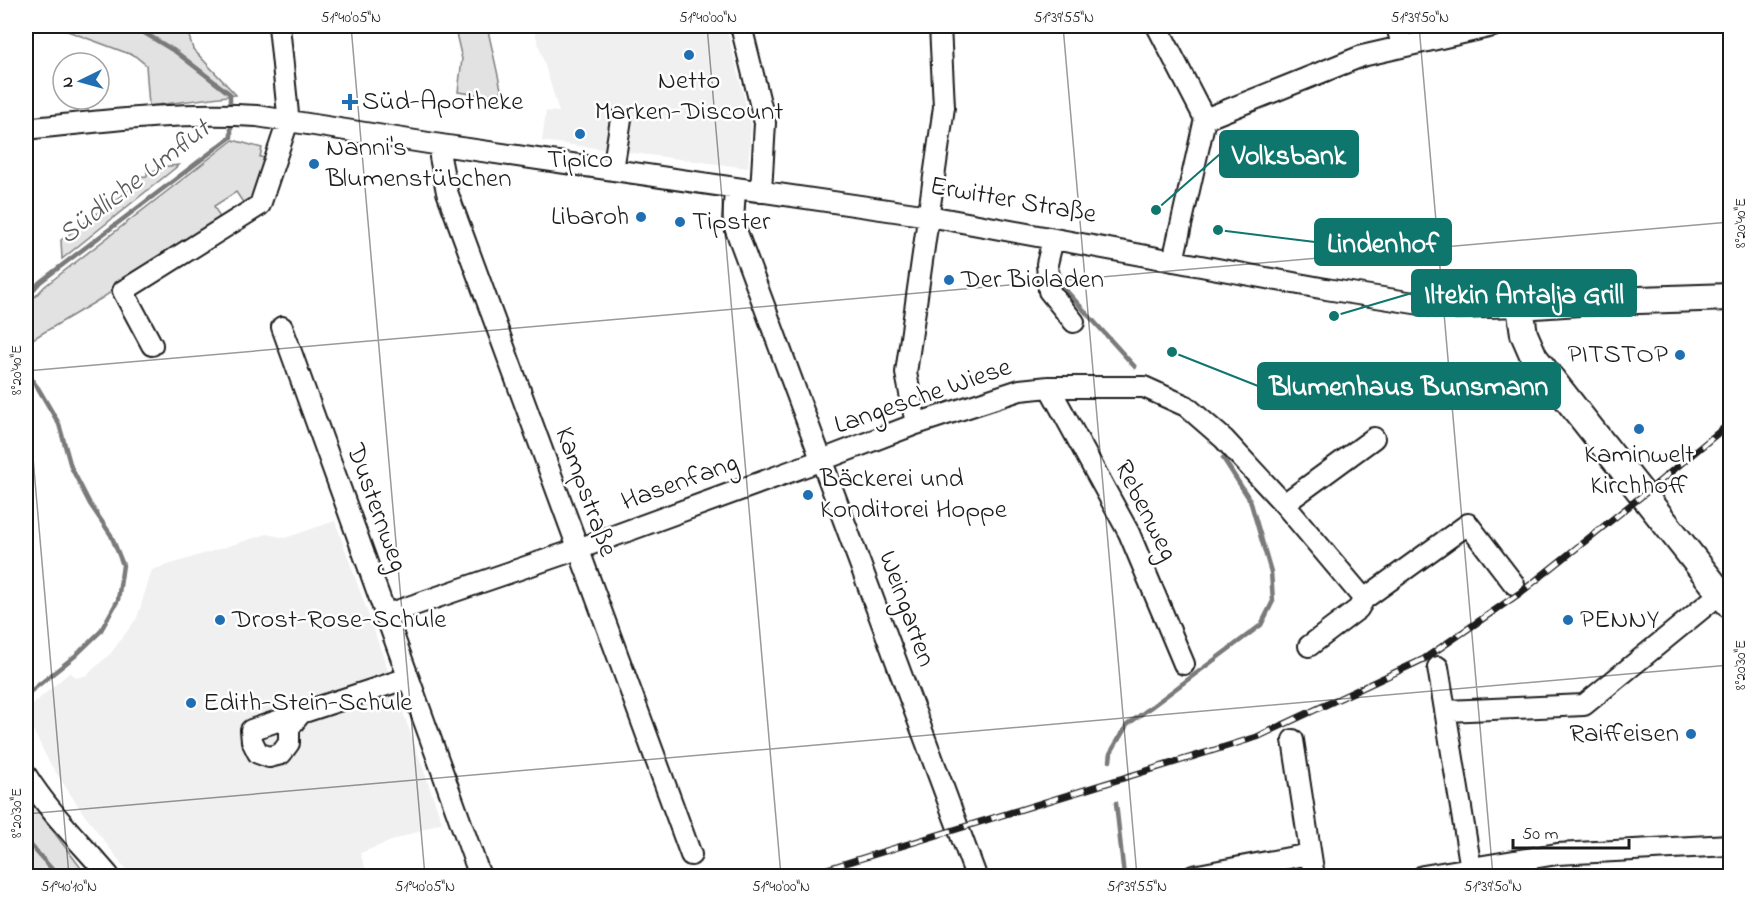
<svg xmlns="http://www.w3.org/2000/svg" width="1756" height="902" viewBox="0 0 1756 902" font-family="'Indie Flower',sans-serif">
<rect width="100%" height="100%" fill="#fff"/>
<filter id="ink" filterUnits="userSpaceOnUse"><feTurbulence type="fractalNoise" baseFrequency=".0167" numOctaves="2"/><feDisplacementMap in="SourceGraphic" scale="12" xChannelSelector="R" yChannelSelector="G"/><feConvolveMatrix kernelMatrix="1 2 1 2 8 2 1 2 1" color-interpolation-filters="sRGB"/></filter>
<g filter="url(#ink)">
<path fill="#f0f0f0" d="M 533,26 L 726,26 L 751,124 L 748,168 L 542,141 L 546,111 L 559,112 Z
M 335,521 L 442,822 L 360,853 L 368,876 L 131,876 L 83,813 L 49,762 L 26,716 L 26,710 L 70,672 L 77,678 L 87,675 L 111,653 L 137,618 L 152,570 L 267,534 L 285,538 Z"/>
<path fill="#e2e2e2" stroke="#7f7f7f" stroke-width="1.5" d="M 54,26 L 186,26 L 193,49 L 236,95 L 149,106 L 146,65 L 135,56 Z
M 467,26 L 487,26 L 503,98 L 458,92 L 462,59 L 455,29 Z
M 233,140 L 262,148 L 260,157 L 269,159 L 255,197 L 244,204 L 236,192 L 214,206 L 220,218 L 102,298 L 26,343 L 26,306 L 45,286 Z
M 179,165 L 62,259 L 61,240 L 136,185 L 135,177 L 147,176 L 147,171 L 160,170 L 160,167 Z
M 26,792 L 32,803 L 87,876 L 26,876 Z"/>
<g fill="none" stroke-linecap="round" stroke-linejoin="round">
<path stroke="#7a7a7a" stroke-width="4.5" d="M 133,26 L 176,52 L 230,94 L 230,110
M 1058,270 L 1063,287 L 1135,367
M 26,298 L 40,282 L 231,137 L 231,119
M 26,372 L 38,388 L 59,424 L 71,467 L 90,504 L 111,535 L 123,565 L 118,600 L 100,632 L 75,656 L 26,695
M 1110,761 L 1111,752 L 1127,725 L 1261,625 L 1273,601 L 1271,572 L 1250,500 L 1223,458
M 1116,803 L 1124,876
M 26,840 L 58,876"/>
<defs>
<path id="minor" d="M 741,26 L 765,123 L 761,192
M 1157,26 L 1205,119
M 1397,26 L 1402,46
M 26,129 C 102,121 179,111 257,116 L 441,145 L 929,216 L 1326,289 L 1433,306 L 1456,308 L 1520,306
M 441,145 L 440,157 L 447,192 L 691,855
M 613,170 L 621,119
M 735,189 L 733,222 L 976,876
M 1053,239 L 1047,264 L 1049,291 L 1074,322
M 1173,261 L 1205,119 L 1362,56 L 1493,26
M 282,327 L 480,876
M 152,345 L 123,291 L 260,205 L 285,130 L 288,114 L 279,26
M 1049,387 L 1129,533 L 1184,664
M 916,424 L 906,373 L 944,107 L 940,26
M 1284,504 L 1374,438
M 385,615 L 578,549 L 822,460 L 916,424 L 1020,390 L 1049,387 L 1144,387 L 1186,406 L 1224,439 L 1284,504 L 1364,599 L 1468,524 L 1514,584
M 1309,646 L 1358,609 L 1364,599
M 1438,667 L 1471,869
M 1446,711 L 1584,705 L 1721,593
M 301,713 L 289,728 L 289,743 L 281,754 L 269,757 L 258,753 L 252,741 L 251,730 L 301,713 L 307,711 L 408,678
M 1293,740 L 1314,876
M 26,775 C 49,812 81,843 109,876
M 1193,876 L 1310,854
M 1423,876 L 1557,854 L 1730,845"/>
<path id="major" d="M 1730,297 L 1579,302 L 1520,306 L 1524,334 L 1534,357 L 1730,605"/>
</defs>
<use href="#minor" stroke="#1c1c1c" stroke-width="24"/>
<use href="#major" stroke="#1c1c1c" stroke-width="30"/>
<use href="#minor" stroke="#fff" stroke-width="20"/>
<use href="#major" stroke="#fff" stroke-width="26"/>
<defs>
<path id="rail" d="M 804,876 L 1257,737 L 1424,659 L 1520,593 L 1643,495 L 1730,423"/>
</defs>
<use href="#rail" stroke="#1c1c1c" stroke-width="7"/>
<use href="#rail" stroke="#fff" stroke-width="4.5" stroke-dasharray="14" stroke-linecap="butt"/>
</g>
</g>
<path fill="none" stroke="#1c1c1c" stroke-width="1.5" stroke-opacity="0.45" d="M 351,26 L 425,876M 707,26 L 781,876M 1063,26 L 1137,876M 1419,26 L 1493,876M 26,371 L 1730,222M 26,376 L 69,876M 26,814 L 1730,665"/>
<g fill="#1f6fb2" stroke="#fff" stroke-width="2">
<circle cx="689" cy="55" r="6"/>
<path d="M347 93h6v6h6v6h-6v6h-6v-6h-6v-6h6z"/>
<circle cx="580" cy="134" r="6"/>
<circle cx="314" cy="164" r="6"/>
<circle cx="641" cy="217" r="6"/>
<circle cx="680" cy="222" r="6"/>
<circle cx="949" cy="280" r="6"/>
<circle cx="1680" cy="355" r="6"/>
<circle cx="1639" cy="429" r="6"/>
<circle cx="808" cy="495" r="6"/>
<circle cx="220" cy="620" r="6"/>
<circle cx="1568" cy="620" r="6"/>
<circle cx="191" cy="703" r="6"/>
<circle cx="1691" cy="734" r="6"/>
</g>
<g text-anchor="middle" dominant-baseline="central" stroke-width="5" stroke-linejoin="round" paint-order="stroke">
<g font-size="27" fill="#1c1c1c" stroke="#fff" text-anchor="start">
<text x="689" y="81" text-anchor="middle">Netto<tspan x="689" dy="31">Marken-Discount</tspan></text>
<text x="362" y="102">Süd-Apotheke</text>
<text x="326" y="148">Nanni's<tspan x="326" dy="31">Blumenstübchen</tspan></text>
<text x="580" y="160" text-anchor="middle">Tipico</text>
<text x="629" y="217" text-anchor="end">Libaroh</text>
<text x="692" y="222">Tipster</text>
<text x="961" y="280">Der Bioladen</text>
<text x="1668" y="355" text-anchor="end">PITSTOP</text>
<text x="1639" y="455" text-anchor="middle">Kaminwelt<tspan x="1639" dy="31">Kirchhoff</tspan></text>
<text x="820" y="479">Bäckerei und<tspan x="820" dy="31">Konditorei Hoppe</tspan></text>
<text x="232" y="620">Drost-Rose-Schule</text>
<text x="1580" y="620">PENNY</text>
<text x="203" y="703">Edith-Stein-Schule</text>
<text x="1679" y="734" text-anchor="end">Raiffeisen</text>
</g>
<g font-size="27" fill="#1c1c1c" stroke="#fff">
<text transform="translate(1013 201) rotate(10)">Erwitter Straße</text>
<text transform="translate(923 397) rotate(-19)">Langesche Wiese</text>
<text transform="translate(680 483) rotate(-20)">Hasenfang</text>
<text transform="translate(585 492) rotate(70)">Kampstraße</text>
<text transform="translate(376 508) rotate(70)">Dusternweg</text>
<text transform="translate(1145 511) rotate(63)">Rebenweg</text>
<text transform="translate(906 609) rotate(70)">Weingarten</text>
</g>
<g font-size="28" font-style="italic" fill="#5a5a5a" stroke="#fff">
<text transform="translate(135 183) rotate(-38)">Südliche Umflut</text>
</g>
</g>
<path fill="none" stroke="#0f766e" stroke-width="2" d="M1156 210L1220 154M1218 230L1315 242M1334 316L1412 293M1172 352L1258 386"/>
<g fill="#0f766e" stroke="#fff" stroke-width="2">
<circle cx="1156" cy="210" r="6"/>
<circle cx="1218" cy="230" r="6"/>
<circle cx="1334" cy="316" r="6"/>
<circle cx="1172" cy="352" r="6"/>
</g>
<g fill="#0f766e" stroke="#0f766e" stroke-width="2">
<rect x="1220" y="131" width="138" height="46" rx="6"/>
<rect x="1315" y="219" width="136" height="46" rx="6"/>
<rect x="1412" y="270" width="224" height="46" rx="6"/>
<rect x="1258" y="363" width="302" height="46" rx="6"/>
</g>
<g font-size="28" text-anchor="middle" font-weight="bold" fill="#fff">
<text x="1289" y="164">Volksbank</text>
<text x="1383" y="252">Lindenhof</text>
<text x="1524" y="303">Iltekin Antalja Grill</text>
<text x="1409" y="395">Blumenhaus Bunsmann</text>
</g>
<rect width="1756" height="902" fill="none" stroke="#fff" stroke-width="66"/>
<g transform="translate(81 81) rotate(265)"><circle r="28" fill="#ffffff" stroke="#a4a4a4" stroke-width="1.5"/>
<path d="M0-4.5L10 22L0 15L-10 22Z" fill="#1f6fb2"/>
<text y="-9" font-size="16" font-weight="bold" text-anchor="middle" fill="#1c1c1c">N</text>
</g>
<path d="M1513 839v9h116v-9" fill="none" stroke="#1c1c1c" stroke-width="3"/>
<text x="1522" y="839" font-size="18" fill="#1c1c1c" stroke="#ffffff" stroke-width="4.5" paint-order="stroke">50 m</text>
<rect x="33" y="33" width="1690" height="836" fill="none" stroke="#1c1c1c" stroke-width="2"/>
<g font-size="15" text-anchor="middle" fill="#1c1c1c">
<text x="351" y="22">51°40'05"N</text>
<text x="708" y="22">51°40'00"N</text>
<text x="1064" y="22">51°39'55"N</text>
<text x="1420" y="22">51°39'50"N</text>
<text transform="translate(1740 223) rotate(-90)" y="5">8°20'40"E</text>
<text transform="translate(16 370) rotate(-90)" y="5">8°20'40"E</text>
<text transform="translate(1740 665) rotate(-90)" y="5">8°20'30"E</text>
<text transform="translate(16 813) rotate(-90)" y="5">8°20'30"E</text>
<text x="69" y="891">51°40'10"N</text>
<text x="425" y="891">51°40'05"N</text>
<text x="781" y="891">51°40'00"N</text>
<text x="1137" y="891">51°39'55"N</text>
<text x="1493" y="891">51°39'50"N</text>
</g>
</svg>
